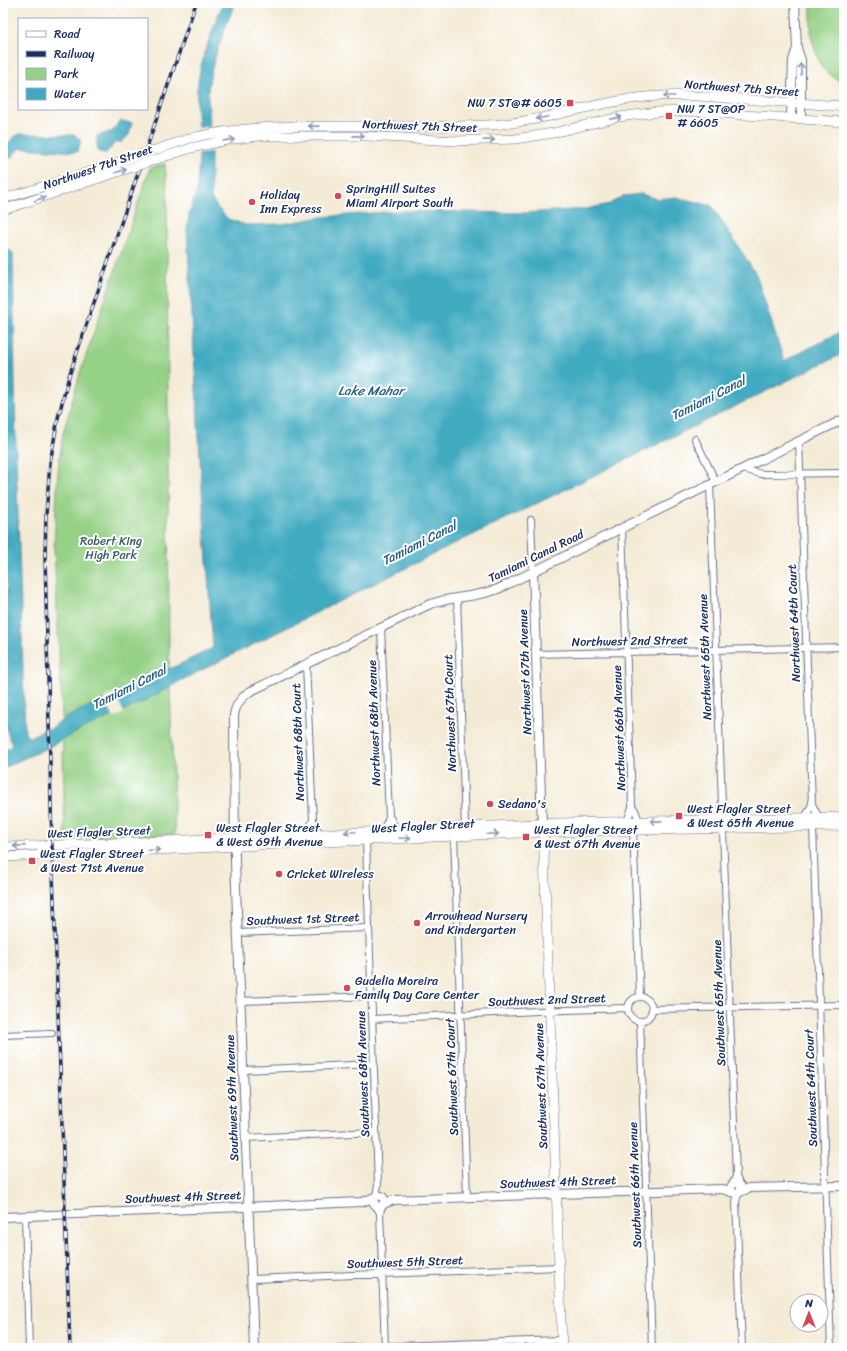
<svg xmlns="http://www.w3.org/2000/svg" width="847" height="1351" viewBox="0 0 847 1351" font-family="Sriracha,sans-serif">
<rect width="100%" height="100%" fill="#fff"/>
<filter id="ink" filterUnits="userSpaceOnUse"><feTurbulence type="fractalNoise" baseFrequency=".025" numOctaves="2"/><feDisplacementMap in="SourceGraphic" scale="8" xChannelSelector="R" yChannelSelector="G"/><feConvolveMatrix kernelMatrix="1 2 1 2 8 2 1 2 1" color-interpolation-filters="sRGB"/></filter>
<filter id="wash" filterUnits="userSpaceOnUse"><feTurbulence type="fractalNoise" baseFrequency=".012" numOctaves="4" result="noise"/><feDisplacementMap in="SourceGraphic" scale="16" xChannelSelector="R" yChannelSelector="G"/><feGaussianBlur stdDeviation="0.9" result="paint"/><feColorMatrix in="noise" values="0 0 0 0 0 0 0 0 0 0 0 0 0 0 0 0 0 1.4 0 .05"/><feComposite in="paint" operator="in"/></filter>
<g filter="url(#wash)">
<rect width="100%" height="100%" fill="#f4ebd6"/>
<path fill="#95d186" stroke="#588072" d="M 811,3 L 844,3 L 844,82 L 839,81 L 821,67 L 811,36 Z
M 165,164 L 167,187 L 169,661 L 175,834 L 65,839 L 62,714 L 54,548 L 58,471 L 63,433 L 80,373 L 150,168 Z"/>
<path fill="#41aac1" stroke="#2e6c90" d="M 223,3 L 235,3 C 225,29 214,55 209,82 C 207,97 209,111 210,126 L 198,127 C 197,115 196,102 197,90 C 200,60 212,31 223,3 Z
M 121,121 L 132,123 L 129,135 L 122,142 L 115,142 L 111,148 L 106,153 L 99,152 L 97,146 L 97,136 L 113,131 L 118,123 Z
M 20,134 L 74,135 L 80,139 L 80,144 L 77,152 L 76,152 L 22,148 L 17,150 L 12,157 L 5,157 C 5,147 11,137 20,134 Z
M 211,152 L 211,198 L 217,207 L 228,219 L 246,225 L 283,224 L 322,217 L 399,211 L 524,213 L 586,209 L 610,204 L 623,196 L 641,194 L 658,199 L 676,197 L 712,206 L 756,274 L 784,361 L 844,330 L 844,353 L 436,553 L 180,681 L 145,701 L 81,730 L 47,748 L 3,768 L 3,751 L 12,746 L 6,728 L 5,715 L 7,693 L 7,644 L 3,249 L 6,248 L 13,253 L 16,452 L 25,733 L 27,736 L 30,737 L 45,729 L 51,729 C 60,717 107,699 122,691 L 122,689 L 158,675 L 161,671 L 172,668 L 213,648 L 201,476 L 187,230 L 189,213 L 197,190 L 199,155 Z"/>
<path fill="#f4ebd6" d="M 114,693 L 124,713 L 114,718 L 104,698 Z"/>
</g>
<g filter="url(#ink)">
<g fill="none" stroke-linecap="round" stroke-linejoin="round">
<defs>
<path id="minor" d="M 695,439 L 716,482
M 799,441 L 812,804 L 819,818
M 743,469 L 761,474 L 844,473
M 710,485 L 736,1176 L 739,1184
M 531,520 L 533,571
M 622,528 L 632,804 L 632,808 L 631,810 L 627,822
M 457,598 L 465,827
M 381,627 L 389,817 L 383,831
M 536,654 L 844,647
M 306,664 L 313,820 L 307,834
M 632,808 L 635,810 L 639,821
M 389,817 L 391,819 L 396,830
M 805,818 L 812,804
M 313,820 L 320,834
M 813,827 L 831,1348
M 633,830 L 640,996
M 454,836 L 467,1197
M 366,840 L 378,1185 L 376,1196
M 238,933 L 369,928
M628 1009a12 12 0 1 1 24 0a12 12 0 1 1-24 0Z
M 240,1001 L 371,996
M 652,1009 L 844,1005
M 372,1019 L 537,1011 L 627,1008
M 640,1021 L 652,1348
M 3,1035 L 52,1033
M 242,1070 L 374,1064
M 245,1138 L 376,1132
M 733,1184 L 736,1176
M 739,1192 L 736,1201 L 742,1348
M 376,1206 L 380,1213
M 382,1206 L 380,1213 L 385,1348
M 25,1216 L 29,1348
M 251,1279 L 559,1267
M 340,1348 L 562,1340"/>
<path id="tertiary" d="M 795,3 L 797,48 L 801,60 L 801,119
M 791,118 L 793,60 L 797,48
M 533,571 L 542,824
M731 1188a5 5 0 1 1 10 0a5 5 0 1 1-10 0Z
M 740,1192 L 749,1188 L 844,1186
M373.5 1201a5.5 5.5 0 1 1 11 0a5.5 5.5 0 1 1-11 0Z
M 383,1204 L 394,1200 L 556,1194 L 723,1189 L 731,1192
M 3,1217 L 362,1202 L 375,1197
M 254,1348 L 235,862 L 234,716 C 235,705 241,698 249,692 L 428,605 C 451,596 475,598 498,589 L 844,419"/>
<path id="secondary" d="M 191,138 C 247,125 298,126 355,126 C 399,127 443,127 487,125 C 542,123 592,102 646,97 C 672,94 699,96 725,98 C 765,100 804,104 844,106
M 191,148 L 227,140 L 259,136 L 367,136 L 456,141 L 515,139 L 553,133 L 619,117 L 657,112 L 690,111 L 844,122
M 3,199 L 80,175
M 3,210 L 84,183
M 543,827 L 562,1348
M 3,847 L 165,841 L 557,823 L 844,817
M 3,857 L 543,832 L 844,826"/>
</defs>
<use href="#minor" stroke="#677188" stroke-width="8"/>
<use href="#tertiary" stroke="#677188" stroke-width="10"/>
<use href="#secondary" stroke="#677188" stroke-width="10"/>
<use href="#minor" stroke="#fff" stroke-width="6"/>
<use href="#tertiary" stroke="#fff" stroke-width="8"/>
<use href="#secondary" stroke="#fff" stroke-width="9"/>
<defs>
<path id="rail" d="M 70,1348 L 52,846 L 45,556 L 46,515 L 50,463 L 58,418 L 69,376 L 196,3"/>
</defs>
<use href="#rail" stroke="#1b2f5e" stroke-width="3.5"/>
<use href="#rail" stroke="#fff" stroke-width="2" stroke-dasharray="6" stroke-linecap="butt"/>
<defs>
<path id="secondary-bridge" d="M 80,175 L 191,138
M 84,183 L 191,148"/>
</defs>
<use href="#secondary-bridge" stroke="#677188" stroke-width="10" stroke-linecap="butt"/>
<use href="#secondary-bridge" stroke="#fff" stroke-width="9"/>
</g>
<defs><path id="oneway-shaft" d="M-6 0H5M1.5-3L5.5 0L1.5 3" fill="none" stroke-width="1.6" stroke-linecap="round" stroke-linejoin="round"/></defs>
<g stroke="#8d97ae">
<use href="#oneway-shaft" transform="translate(801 69) rotate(-91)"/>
<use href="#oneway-shaft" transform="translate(669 96) rotate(-180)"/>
<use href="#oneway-shaft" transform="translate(542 118) rotate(168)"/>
<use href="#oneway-shaft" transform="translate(616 118) rotate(-13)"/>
<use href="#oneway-shaft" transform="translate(314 126) rotate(-179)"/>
<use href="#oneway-shaft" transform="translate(359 136) rotate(1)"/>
<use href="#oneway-shaft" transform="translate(229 140) rotate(-8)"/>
<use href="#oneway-shaft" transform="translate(489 140) rotate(-2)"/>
<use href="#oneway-shaft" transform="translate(121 171) rotate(-18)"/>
<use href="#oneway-shaft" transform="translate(40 199) rotate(-18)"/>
<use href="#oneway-shaft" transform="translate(656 821) rotate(179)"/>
<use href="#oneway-shaft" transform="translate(350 832) rotate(177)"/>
<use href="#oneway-shaft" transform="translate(493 834) rotate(-3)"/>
<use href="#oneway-shaft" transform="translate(405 838) rotate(-3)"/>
<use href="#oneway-shaft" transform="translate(19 846) rotate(179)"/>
<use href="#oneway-shaft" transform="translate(154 850) rotate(-3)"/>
</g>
</g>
<g fill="#d1495b" stroke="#fff" stroke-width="1.5">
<rect x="566" y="99" width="8" height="8" rx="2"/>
<rect x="665" y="112" width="8" height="8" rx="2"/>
<circle cx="338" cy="196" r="4"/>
<circle cx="252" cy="202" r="4"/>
<circle cx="490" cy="804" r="4"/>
<rect x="675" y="812" width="8" height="8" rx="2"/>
<rect x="204" y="831" width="8" height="8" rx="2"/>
<rect x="522" y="833" width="8" height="8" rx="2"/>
<rect x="28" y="857" width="8" height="8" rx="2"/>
<circle cx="279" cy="874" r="4"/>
<circle cx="417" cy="923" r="4"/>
<circle cx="347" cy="988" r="4"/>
</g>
<g text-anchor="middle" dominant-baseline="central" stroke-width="4" stroke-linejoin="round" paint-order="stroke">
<g font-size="12" fill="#1b2f5e" stroke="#fff">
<text transform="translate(742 88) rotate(4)">Northwest 7th Street</text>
<text transform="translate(420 126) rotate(2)">Northwest 7th Street</text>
<text transform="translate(98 167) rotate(-19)">Northwest 7th Street</text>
<text transform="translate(536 556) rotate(-26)">Tamiami Canal Road</text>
<text transform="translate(794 623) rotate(-92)">Northwest 64th Court</text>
<text transform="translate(630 641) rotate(-1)">Northwest 2nd Street</text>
<text transform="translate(705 657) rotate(-92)">Northwest 65th Avenue</text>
<text transform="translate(525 672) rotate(-92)">Northwest 67th Avenue</text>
<text transform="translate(450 713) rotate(-92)">Northwest 67th Court</text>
<text transform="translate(374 723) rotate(-92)">Northwest 68th Avenue</text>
<text transform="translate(619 728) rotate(-92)">Northwest 66th Avenue</text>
<text transform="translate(298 742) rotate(-92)">Northwest 68th Court</text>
<text transform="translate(423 826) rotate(-3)">West Flagler Street</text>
<text transform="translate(99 832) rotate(-2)">West Flagler Street</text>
<text transform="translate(303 919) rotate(-2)">Southwest 1st Street</text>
<text transform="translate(547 1000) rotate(-2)">Southwest 2nd Street</text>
<text transform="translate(719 1003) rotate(-92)">Southwest 65th Avenue</text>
<text transform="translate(363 1074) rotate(-92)">Southwest 68th Avenue</text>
<text transform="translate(452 1077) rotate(-92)">Southwest 67th Court</text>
<text transform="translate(541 1086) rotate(-92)">Southwest 67th Avenue</text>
<text transform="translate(811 1088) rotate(-92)">Southwest 64th Court</text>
<text transform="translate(232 1098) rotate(-92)">Southwest 69th Avenue</text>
<text transform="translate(558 1182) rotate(-2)">Southwest 4th Street</text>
<text transform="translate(635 1185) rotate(-92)">Southwest 66th Avenue</text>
<text transform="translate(183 1197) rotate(-2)">Southwest 4th Street</text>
<text transform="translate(405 1262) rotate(-2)">Southwest 5th Street</text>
</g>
<g font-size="12" fill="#1b2f5e" stroke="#fff" text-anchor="start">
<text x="562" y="103" text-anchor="end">NW 7 ST@# 6605</text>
<text x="677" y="109">NW 7 ST@OP<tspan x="677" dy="14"># 6605</tspan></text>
<text x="346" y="189">SpringHill Suites<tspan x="346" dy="14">Miami Airport South</tspan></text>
<text x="260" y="195">Holiday<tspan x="260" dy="14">Inn Express</tspan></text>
<text x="498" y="804">Sedano's</text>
<text x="687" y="809">West Flagler Street<tspan x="687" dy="14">&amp; West 65th Avenue</tspan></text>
<text x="216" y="828">West Flagler Street<tspan x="216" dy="14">&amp; West 69th Avenue</tspan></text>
<text x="534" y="830">West Flagler Street<tspan x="534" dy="14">&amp; West 67th Avenue</tspan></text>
<text x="40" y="854">West Flagler Street<tspan x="40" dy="14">&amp; West 71st Avenue</tspan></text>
<text x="287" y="874">Cricket Wireless</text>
<text x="425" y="916">Arrowhead Nursery<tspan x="425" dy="14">and Kindergarten</tspan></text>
<text x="355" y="981">Gudelia Moreira<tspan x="355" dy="14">Family Day Care Center</tspan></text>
</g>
<g font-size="12" fill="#40606a" stroke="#fff">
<text x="111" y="541">Robert King<tspan x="111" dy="14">High Park</tspan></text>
</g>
<g font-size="13" font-style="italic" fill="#2a6086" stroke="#fff">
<text x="371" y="390">Lake Mahar</text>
<text transform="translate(708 398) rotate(-27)">Tamiami Canal</text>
<text transform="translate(419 543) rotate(-27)">Tamiami Canal</text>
<text transform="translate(129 687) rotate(-27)">Tamiami Canal</text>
</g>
</g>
<rect width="847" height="1351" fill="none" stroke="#fff" stroke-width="16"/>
<rect x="18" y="18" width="130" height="92" fill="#ffffff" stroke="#a4acbf"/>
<rect x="26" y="31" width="20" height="6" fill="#ffffff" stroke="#a4acbf"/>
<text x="54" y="38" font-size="12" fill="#1b2f5e">Road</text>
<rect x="26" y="51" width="20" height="6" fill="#1b2f5e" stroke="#a4acbf"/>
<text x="54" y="58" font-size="12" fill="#1b2f5e">Railway</text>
<rect x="26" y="68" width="20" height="12" fill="#95d186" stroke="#a4acbf"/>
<text x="54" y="78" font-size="12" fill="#1b2f5e">Park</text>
<rect x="26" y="88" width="20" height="12" fill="#41aac1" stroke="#a4acbf"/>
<text x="54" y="98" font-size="12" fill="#1b2f5e">Water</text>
<g transform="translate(809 1313)"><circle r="19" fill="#ffffff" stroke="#a4acbf"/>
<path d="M0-3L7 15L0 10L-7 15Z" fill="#d1495b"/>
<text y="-6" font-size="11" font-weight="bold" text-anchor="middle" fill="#1b2f5e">N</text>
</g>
</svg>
